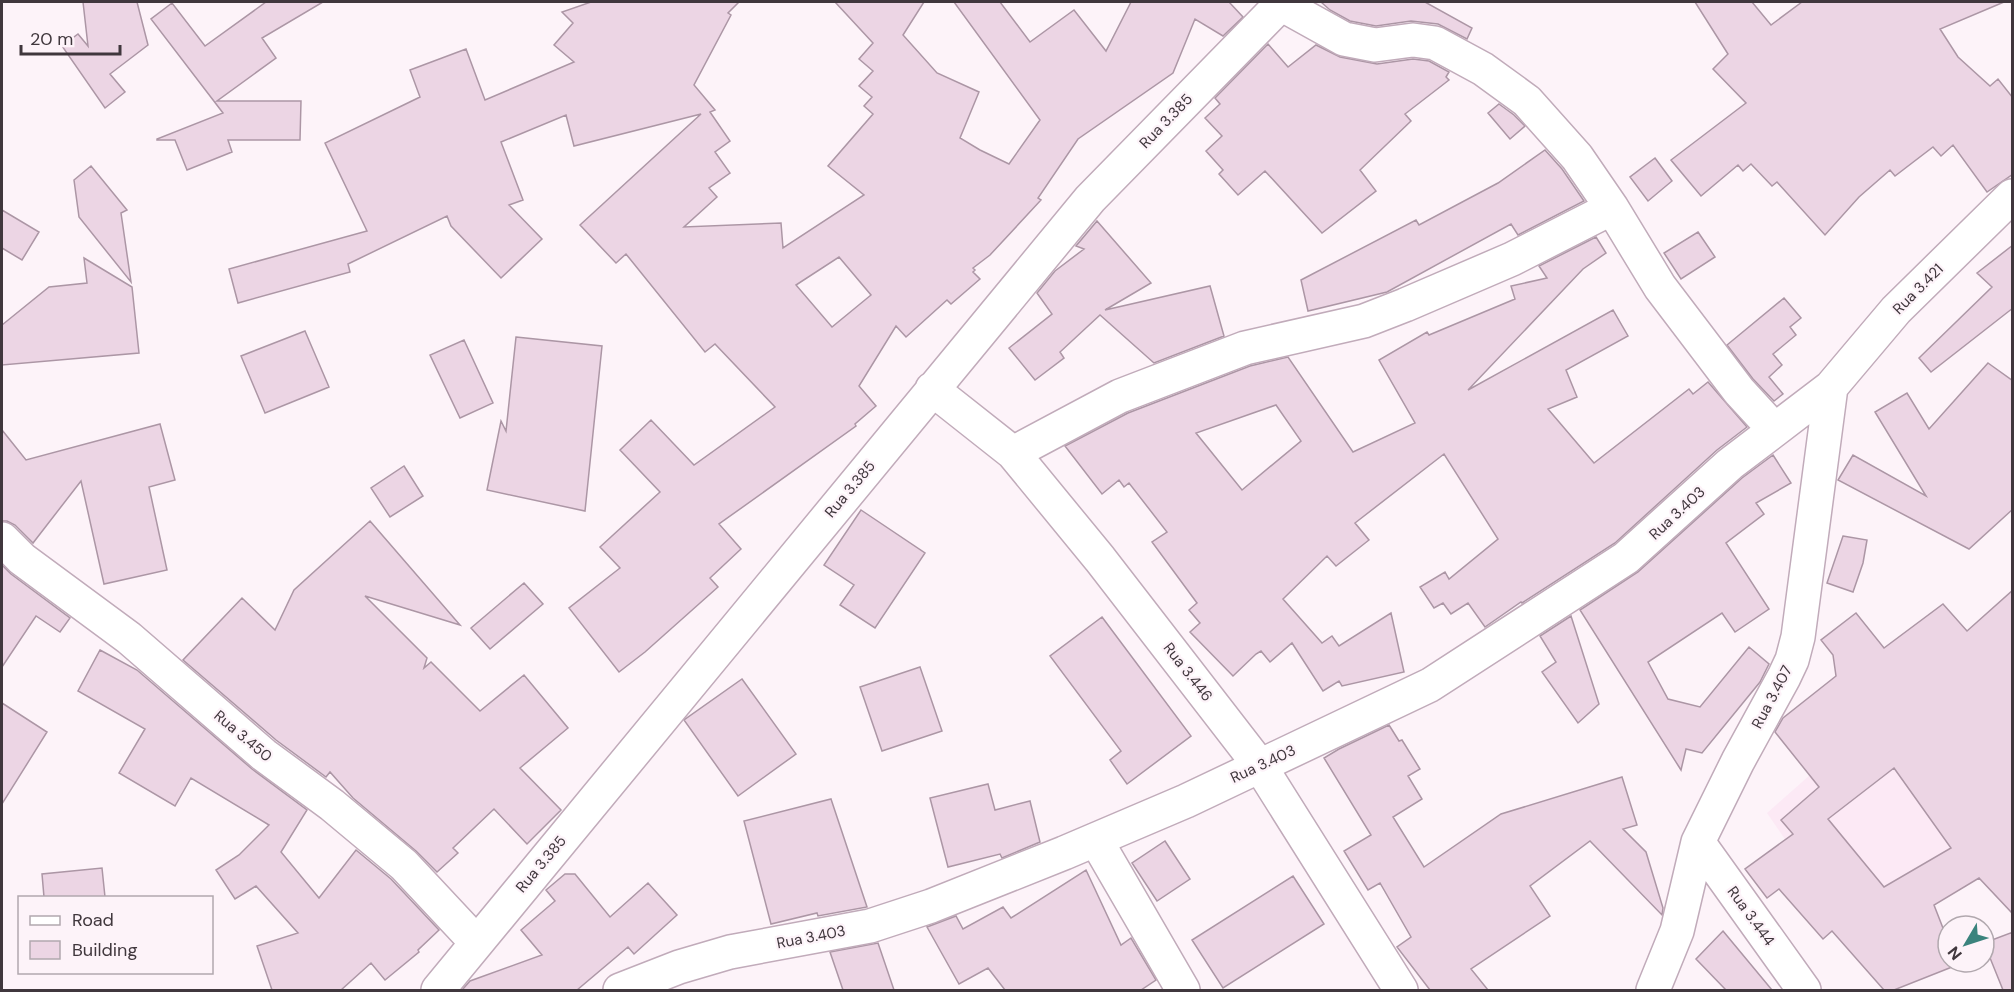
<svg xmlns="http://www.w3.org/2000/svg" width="2014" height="992" viewBox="0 0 2014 992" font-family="'DM Sans',sans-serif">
<rect width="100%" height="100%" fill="#fdf3f9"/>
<path fill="#fce9f5" d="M 1883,718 L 1972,882 L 1910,919 L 1806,870 L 1767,813 L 1810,775 Z"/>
<path fill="#ecd5e4" stroke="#ac96a5" stroke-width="1.5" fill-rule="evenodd" d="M 83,2 L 137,2 L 148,45 L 110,74 L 125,92 L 105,108 L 62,46 L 78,34 L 88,46 Z
M 266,2 L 323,2 L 262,38 L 276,58 L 217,101 L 301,101 L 300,140 L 228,140 L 232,152 L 187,170 L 175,140 L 157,140 L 157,139 L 223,113 L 151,19 L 172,3 L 205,46 Z
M 591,2 L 739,2 L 728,13 L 731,15 L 694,85 L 715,110 L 710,112 L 730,141 L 715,152 L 730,173 L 709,188 L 717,197 L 684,227 L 781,223 L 783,248 L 864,195 L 828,166 L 873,114 L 864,106 L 872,97 L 859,86 L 873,71 L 859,59 L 873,43 L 835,2 L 924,2 L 903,35 L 937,73 L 979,92 L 960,138 L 980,150 L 1009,164 L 1040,120 L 954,2 L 1000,2 L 1030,42 L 1074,10 L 1106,51 L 1131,2 L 1229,2 L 1243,17 L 1223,36 L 1195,19 L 1173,73 L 1078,139 L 1038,198 L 1041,200 L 990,255 L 973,268 L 975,270 L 973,272 L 980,279 L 951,304 L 947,300 L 906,337 L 896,326 L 859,386 L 876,406 L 855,424 L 856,426 L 719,524 L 741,549 L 710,578 L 718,587 L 645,652 L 619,672 L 569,608 L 620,568 L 600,547 L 660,492 L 620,450 L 651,420 L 694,465 L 775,407 L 715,344 L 705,352 L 626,254 L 616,263 L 580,225 L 701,114 L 574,146 L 566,115 L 501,142 L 523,200 L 509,205 L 542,239 L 501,278 L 451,226 L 447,216 L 348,264 L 350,272 L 238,303 L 229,269 L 367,231 L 325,143 L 420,97 L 410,70 L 466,49 L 485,100 L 574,62 L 554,45 L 573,23 L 562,12 ZM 839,257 L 871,295 L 832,327 L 796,285 Z
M 1321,2 L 1425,2 L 1472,28 L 1467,39 L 1438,24 L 1411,21 L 1376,26 L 1350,21 L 1330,10 Z
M 1695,2 L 1752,2 L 1771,25 L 1802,2 L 2004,2 L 1940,29 L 1958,57 L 1990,86 L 1998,79 L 2013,98 L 2013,174 L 1987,192 L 1953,145 L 1941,156 L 1933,147 L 1895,176 L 1890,170 L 1859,197 L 1825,235 L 1777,182 L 1772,186 L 1751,164 L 1743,171 L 1738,165 L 1701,196 L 1671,160 L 1746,103 L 1713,69 L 1728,54 Z
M 1268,44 L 1288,67 L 1316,45 L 1340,57 L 1377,64 L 1413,59 L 1429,61 L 1449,72 L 1446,77 L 1449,80 L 1405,114 L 1411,121 L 1360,170 L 1376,191 L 1322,233 L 1265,171 L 1238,195 L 1219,174 L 1223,170 L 1206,151 L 1222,136 L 1205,118 L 1220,104 L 1215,98 Z
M 1499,104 L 1514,115 L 1525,126 L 1510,139 L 1488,113 Z
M 1545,150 L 1562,169 L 1584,201 L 1518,235 L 1511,224 L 1387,292 L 1308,311 L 1301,280 L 1416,220 L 1419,225 L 1498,183 Z
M 1655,158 L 1672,181 L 1648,201 L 1630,177 Z
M 91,166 L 127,210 L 121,213 L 131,282 L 79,217 L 74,180 Z
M 2,210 L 39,232 L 22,260 L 2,248 Z
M 1097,221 L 1151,283 L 1105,310 L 1210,286 L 1224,336 L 1154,363 L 1100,315 L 1060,352 L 1064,358 L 1035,380 L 1009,348 L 1052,314 L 1037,293 L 1055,271 L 1084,249 L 1076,246 Z
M 1698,232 L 1715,257 L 1681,279 L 1664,253 Z
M 1596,237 L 1606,253 L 1583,269 L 1468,390 L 1613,310 L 1628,336 L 1566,370 L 1577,397 L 1548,409 L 1594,463 L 1689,389 L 1693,394 L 1708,382 L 1747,427 L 1717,450 L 1615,543 L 1522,603 L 1521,602 L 1485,627 L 1468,603 L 1451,614 L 1443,603 L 1434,608 L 1420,587 L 1445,572 L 1449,579 L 1498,539 L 1444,454 L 1355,523 L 1369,540 L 1336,566 L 1327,556 L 1283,599 L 1322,643 L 1332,636 L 1339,646 L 1391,613 L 1404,672 L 1342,686 L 1339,681 L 1323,691 L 1292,643 L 1270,662 L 1261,651 L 1256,654 L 1233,676 L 1190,632 L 1200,623 L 1189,610 L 1197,603 L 1152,542 L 1167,532 L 1129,483 L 1124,487 L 1119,480 L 1102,494 L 1065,446 L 1128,413 L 1250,366 L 1288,357 L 1353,452 L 1415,423 L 1379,360 L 1427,332 L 1429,335 L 1515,299 L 1511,286 L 1547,278 L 1539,266 ZM 1276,405 L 1301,441 L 1242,490 L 1196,433 Z
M 2013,245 L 2013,308 L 1931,372 L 1919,358 L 1992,287 L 1977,273 Z
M 84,258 L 132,287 L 139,353 L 2,365 L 2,325 L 49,287 L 87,283 Z
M 1784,298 L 1801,318 L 1790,327 L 1796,335 L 1773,354 L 1782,365 L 1769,377 L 1783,394 L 1774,401 L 1753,379 L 1727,345 Z
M 305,331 L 329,387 L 265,413 L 241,356 Z
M 516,337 L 602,346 L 585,511 L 487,490 L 501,421 L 506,431 Z
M 464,340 L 493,403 L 460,418 L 430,355 Z
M 1988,363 L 2013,381 L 2013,509 L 1969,549 L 1838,480 L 1853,455 L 1926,496 L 1875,412 L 1907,393 L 1929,429 Z
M 160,424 L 175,480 L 149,487 L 167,570 L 104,584 L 81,481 L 33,543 L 15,525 L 7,521 L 2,521 L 2,430 L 26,460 Z
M 1773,455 L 1791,483 L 1756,503 L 1764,514 L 1726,543 L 1769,609 L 1735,632 L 1722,613 L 1648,662 L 1668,699 L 1700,707 L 1749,647 L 1769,664 L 1760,682 L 1702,753 L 1686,749 L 1681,770 L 1580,610 L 1638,572 L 1742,478 Z
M 404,466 L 423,496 L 390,517 L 371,488 Z
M 861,510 L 925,553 L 875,628 L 840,605 L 854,585 L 824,565 Z
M 370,521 L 460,625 L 365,596 L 427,658 L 424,668 L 431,662 L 480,711 L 524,675 L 568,728 L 520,768 L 561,810 L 527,844 L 494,809 L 453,848 L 458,853 L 437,872 L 416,851 L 353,798 L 330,772 L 326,777 L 276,740 L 183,660 L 242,598 L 275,630 L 294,590 Z
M 1843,536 L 1867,540 L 1863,563 L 1853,592 L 1827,583 Z
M 2,565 L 11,574 L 70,618 L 60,632 L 36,616 L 2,667 Z
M 524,583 L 543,604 L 490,649 L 471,628 Z
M 2013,590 L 2013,914 L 1979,878 L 1934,905 L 1948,941 L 1948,962 L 1956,962 L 1957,965 L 1894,990 L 1884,990 L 1832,931 L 1823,939 L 1779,889 L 1767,898 L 1745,869 L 1793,834 L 1781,820 L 1819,787 L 1775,732 L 1783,718 L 1836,676 L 1833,655 L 1821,640 L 1856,613 L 1884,648 L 1943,604 L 1967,631 ZM 1894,768 L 1951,848 L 1884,887 L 1828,819 Z
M 1571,616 L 1599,704 L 1578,723 L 1542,672 L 1556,662 L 1540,636 Z
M 1102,617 L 1191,736 L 1127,784 L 1110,760 L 1121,751 L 1050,656 Z
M 100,650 L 137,670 L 252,769 L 307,810 L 281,852 L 319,898 L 356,850 L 391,879 L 439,930 L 418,950 L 419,952 L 385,980 L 371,963 L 341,990 L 272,990 L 257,946 L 298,933 L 256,886 L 235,899 L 216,870 L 239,855 L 269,825 L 191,778 L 175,806 L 119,773 L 145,729 L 78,691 Z
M 920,667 L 942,731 L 882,751 L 860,687 Z
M 742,679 L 796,754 L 738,796 L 684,720 Z
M 2,703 L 47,732 L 2,804 Z
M 1389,725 L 1399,741 L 1402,740 L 1420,769 L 1408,776 L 1422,799 L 1393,817 L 1424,867 L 1501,814 L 1622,777 L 1637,825 L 1623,829 L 1646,852 L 1663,908 L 1662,915 L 1590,841 L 1530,886 L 1550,916 L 1471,969 L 1488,990 L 1430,990 L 1397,947 L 1411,937 L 1380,883 L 1368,890 L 1344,851 L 1371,835 L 1324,758 L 1339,749 Z
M 988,784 L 995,810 L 1030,801 L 1040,842 L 1002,858 L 1000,854 L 948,867 L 930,798 Z
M 831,799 L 867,907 L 818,916 L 817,913 L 771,924 L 744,821 Z
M 1165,841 L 1190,879 L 1157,901 L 1132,863 Z
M 102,868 L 105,897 L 44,897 L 42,874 Z
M 1086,870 L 1121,945 L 1131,938 L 1156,980 L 1141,990 L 1005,990 L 988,968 L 959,984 L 927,927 L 956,916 L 963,929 L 1003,907 L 1011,918 Z
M 565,874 L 575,874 L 610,917 L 648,883 L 677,915 L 634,954 L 628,947 L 577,990 L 462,990 L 470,981 L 542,955 L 521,930 L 555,901 L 546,890 Z
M 1293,876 L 1324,924 L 1223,988 L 1192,940 Z
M 1723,931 L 1772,990 L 1726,990 L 1696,959 Z
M 2013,932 L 2013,990 L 2003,990 L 1984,943 Z
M 878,943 L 894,990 L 843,990 L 830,952 Z"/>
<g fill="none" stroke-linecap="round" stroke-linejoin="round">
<defs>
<path id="street" d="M 1281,4 L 1344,39 L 1375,45 L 1413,40 L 1435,43 L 1483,69 L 1527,101 L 1577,157 L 1612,208 L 1660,287 L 1739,391 L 1774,429
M 932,389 L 1013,453 L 1100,559 L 1260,766 L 1401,990
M 1013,453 L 1120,396 L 1245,348 L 1364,321 L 1405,305 L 1512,259 L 1612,208
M 2,539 L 22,559 L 129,638 L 264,755 L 332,805 L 404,865 L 476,942
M 1096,840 L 1183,990
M 1698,842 L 1804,990
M 438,990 L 1090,199 L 1283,2
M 620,990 L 679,967 L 730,952 L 870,926 L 931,906 L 1064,853 L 1186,801 L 1430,685 L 1626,558 L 1730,464 L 1831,387 L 1896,310 L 2012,196
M 1653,990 L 1677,931 L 1698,842 L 1738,761 L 1784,677 L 1792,660 L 1798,637 L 1831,387"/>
</defs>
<use href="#street" stroke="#c1abba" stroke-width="36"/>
<use href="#street" stroke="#fff" stroke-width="33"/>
</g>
<g text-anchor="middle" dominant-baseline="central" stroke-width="4.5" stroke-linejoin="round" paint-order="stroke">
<g font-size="15" fill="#40373d" stroke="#fdf3f9">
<text transform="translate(1166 121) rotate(-46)">Rua 3.385</text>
<text transform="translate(1918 289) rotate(-45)">Rua 3.421</text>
<text transform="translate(850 489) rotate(-50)">Rua 3.385</text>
<text transform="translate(1677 513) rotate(-43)">Rua 3.403</text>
<text transform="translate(1188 672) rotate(52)">Rua 3.446</text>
<text transform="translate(1772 697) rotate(-62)">Rua 3.407</text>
<text transform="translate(243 736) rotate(40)">Rua 3.450</text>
<text transform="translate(1263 764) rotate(-25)">Rua 3.403</text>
<text transform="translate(541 864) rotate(-50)">Rua 3.385</text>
<text transform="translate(1751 916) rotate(54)">Rua 3.444</text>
<text transform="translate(811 937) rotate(-11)">Rua 3.403</text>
</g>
</g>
<rect width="2014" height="992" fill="none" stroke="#40373d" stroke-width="6"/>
<rect x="18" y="896" width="195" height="78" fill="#fdf3f9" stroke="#b1a8ae" stroke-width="1.5"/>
<rect x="30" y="916" width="30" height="9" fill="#ffffff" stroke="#b1a8ae" stroke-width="1.5"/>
<text x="72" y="926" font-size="18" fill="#40373d">Road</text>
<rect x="30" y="941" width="30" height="18" fill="#ecd5e4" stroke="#b1a8ae" stroke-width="1.5"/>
<text x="72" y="956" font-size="18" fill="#40373d">Building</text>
<g transform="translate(1966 944) rotate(231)"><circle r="28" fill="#fdf3f9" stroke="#b1a8ae" stroke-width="1.5"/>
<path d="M0-4.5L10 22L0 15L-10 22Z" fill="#3b837d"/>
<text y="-9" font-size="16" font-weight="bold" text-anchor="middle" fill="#40373d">N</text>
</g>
<path d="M21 45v9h99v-9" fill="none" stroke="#40373d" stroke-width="3"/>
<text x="30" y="45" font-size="18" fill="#40373d" stroke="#fdf3f9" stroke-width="4.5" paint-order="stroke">20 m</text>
</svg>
